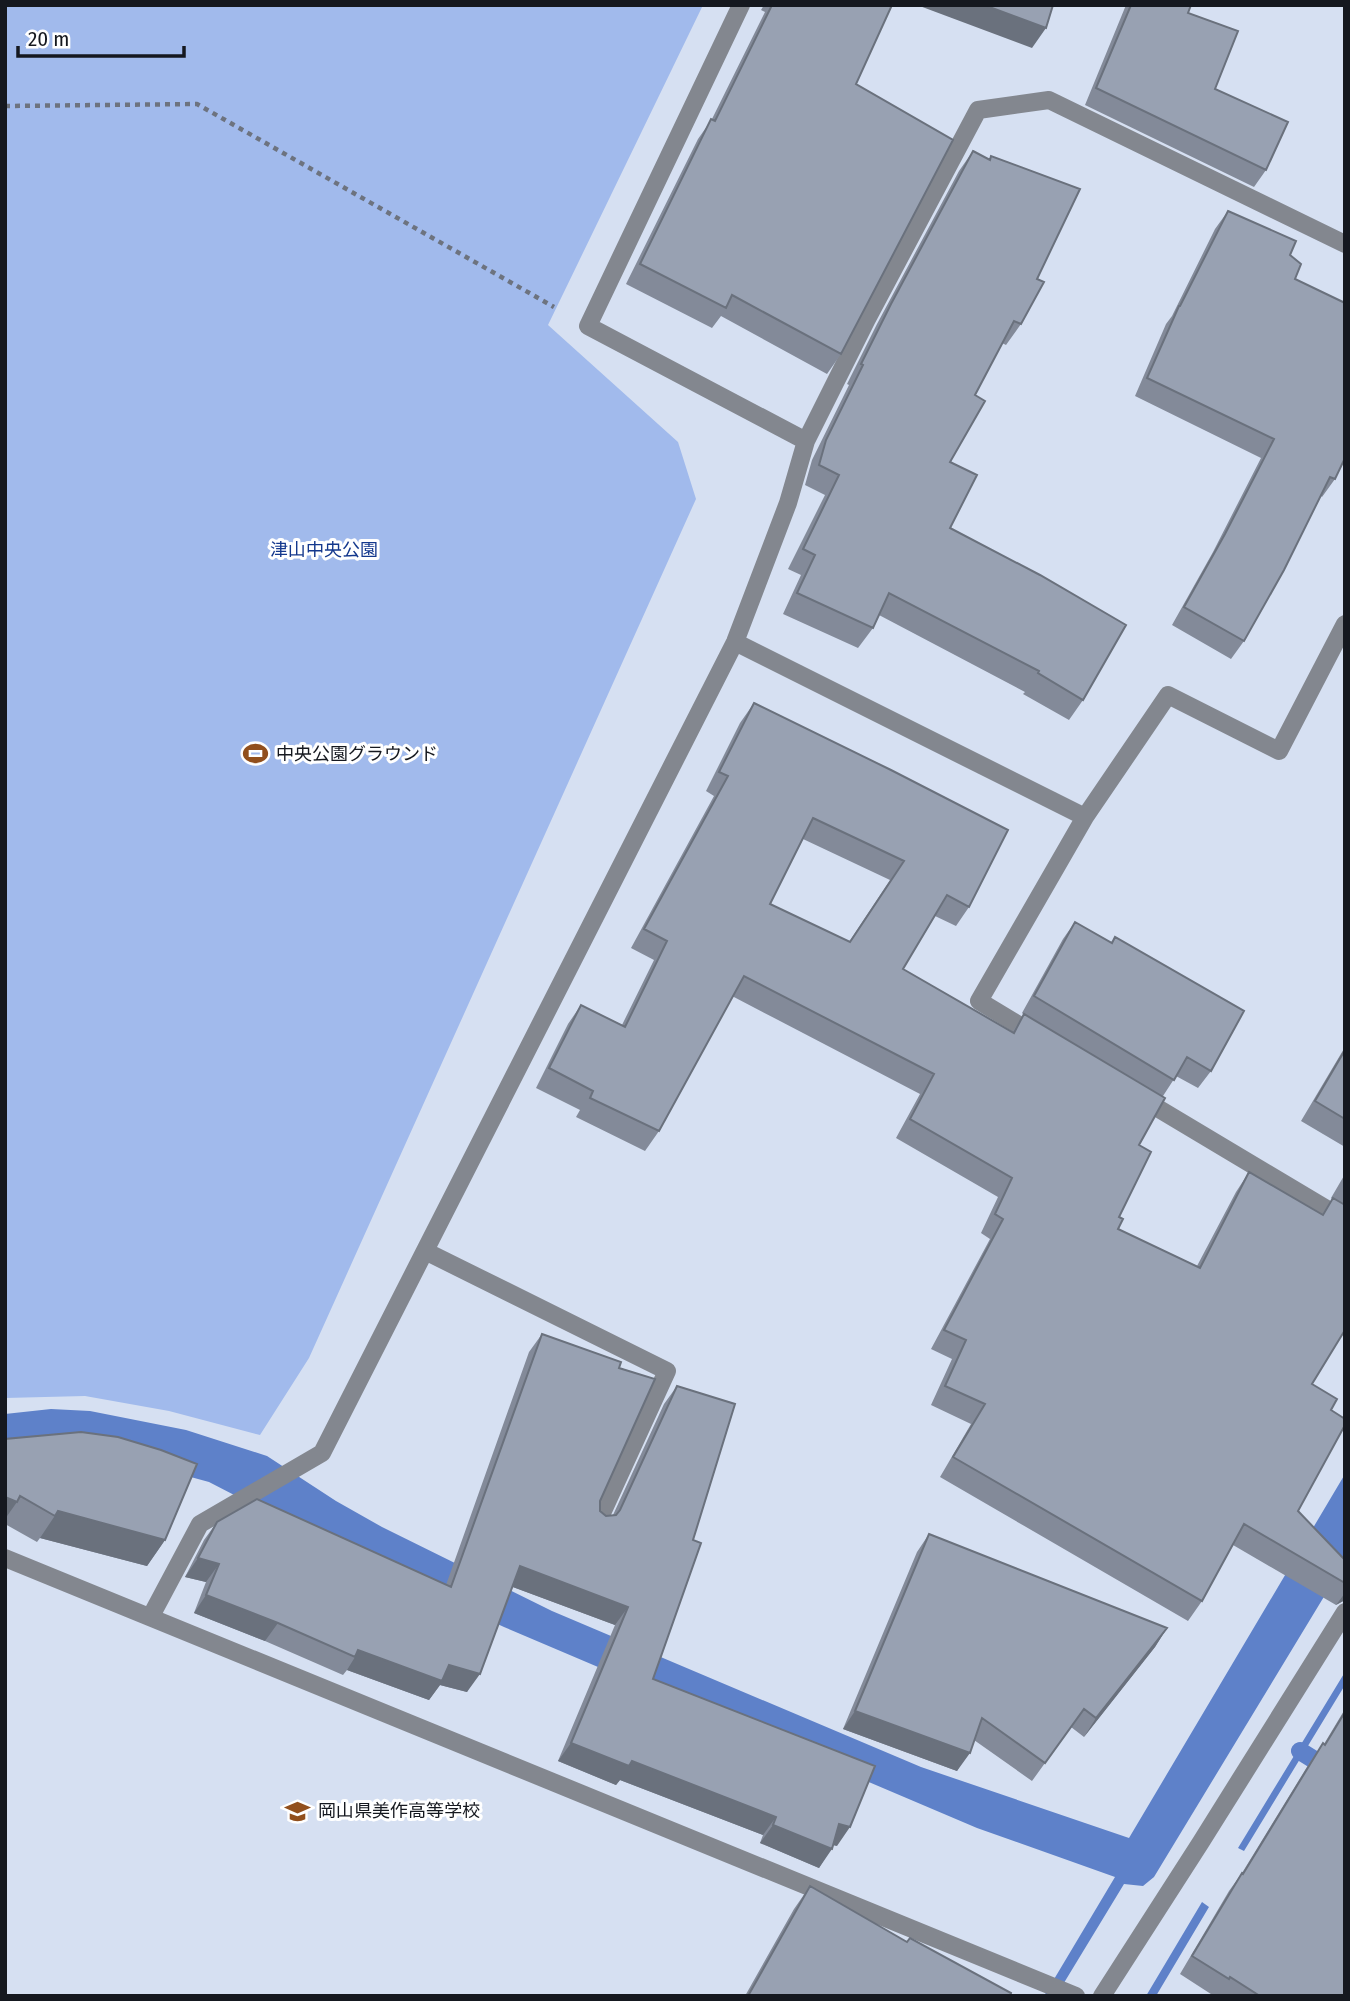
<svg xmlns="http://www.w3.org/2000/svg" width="1350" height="2001" viewBox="0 0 1350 2001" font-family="'Fira Sans Condensed','Noto Sans JP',sans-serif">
<rect width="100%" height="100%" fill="#d6e0f2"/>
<path fill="#a1baec" d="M 5,5 L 703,5 L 548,325 L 678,442 L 696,499 L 309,1358 L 260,1435 L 169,1411 L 85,1396 L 5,1398 Z"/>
<path fill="#5e81c9" d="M 51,1409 L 90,1411 L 186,1430 L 267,1456 L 336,1501 L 382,1527 L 552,1611 L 921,1767 L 1129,1838 L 1345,1474 L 1345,1562 L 1154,1877 L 1143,1886 L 1124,1884 L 1056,1996 L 1044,1996 L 1115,1877 L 977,1828 L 504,1627 L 373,1567 L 209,1482 L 121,1458 L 5,1454 L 5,1414 Z
M 1345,1672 L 1345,1685 L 1244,1851 L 1238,1848 Z
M 1202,1902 L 1209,1907 L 1156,1996 L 1146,1996 Z"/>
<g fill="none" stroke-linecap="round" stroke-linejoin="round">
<path stroke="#5e81c9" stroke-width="18" d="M 1300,1751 L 1345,1779"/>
<path stroke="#6d737f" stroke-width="4.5" stroke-dasharray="5 5" stroke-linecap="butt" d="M 5,106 L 197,104 L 554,307"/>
<path stroke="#83878f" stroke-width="18" d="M 806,441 L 867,319 L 978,110 L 1049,100 L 1345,244
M 735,642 L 1085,817
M 1037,1036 L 979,1001 L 1085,817 L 1168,695 L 1279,751 L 1345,624
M 1139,1097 L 1345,1220
M 425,1251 L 667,1371 L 597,1524
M 5,1558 L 1076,1996
M 151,1616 L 200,1524 L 322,1453 L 735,642 L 788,503 L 806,441 L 588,326 L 741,5
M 1102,1996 L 1201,1842 L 1345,1612"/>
</g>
<path fill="#838a99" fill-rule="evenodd" d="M 764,5 L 892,5 L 856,84 L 841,354 L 827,374 L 721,316 L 712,328 L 626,284 L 698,139 L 712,119 L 765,12 L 761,10 Z
M 1126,5 L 1191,5 L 1188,13 L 1215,89 L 1266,170 L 1254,187 L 1085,105 Z
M 973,151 L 989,160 L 991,156 L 1037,279 L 1021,324 L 1006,345 L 1002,343 L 975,395 L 950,462 L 950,528 L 1083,700 L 1069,720 L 1023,694 L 1025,692 L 879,615 L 873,628 L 858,648 L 783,614 L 801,575 L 788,569 L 825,495 L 805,485 L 812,460 L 849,385 L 847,384 L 877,324 L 959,171 Z
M 1228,211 L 1290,255 L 1295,279 L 1335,479 L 1322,497 L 1321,496 L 1244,641 L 1231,659 L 1172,625 L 1213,552 L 1261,458 L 1135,396 L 1166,324 L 1172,316 L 1215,229 Z
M 754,703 L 969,907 L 956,926 L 935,916 L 903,969 L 1012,1032 L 1024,1015 L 1022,1013 L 1063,939 L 1075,922 L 1211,1071 L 1198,1088 L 1176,1076 L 1163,1096 L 1139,1145 L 1119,1217 L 1118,1229 L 1197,1266 L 1236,1192 L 1249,1172 L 1322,1214 L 1332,1199 L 1331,1198 L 1345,1174 L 1345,1330 L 1312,1384 L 1331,1410 L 1298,1511 L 1345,1560 L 1345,1600 L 1336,1605 L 1233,1545 L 1202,1601 L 1188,1621 L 940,1477 L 971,1424 L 931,1405 L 952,1359 L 931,1349 L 990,1239 L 981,1233 L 998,1197 L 896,1138 L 920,1094 L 732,996 L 659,1131 L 645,1151 L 576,1117 L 580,1110 L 536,1088 L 568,1024 L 581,1005 L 622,1025 L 654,960 L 631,948 L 714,796 L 706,791 L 740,723 ZM 803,839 L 890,880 L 849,942 L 770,904 Z
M 1345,1047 L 1345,1147 L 1301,1121 Z
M 542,1334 L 619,1368 L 600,1501 L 600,1511 L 606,1516 L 613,1515 L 664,1404 L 677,1386 L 693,1540 L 653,1679 L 837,1846 L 833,1845 L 819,1868 L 760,1843 L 763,1835 L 620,1780 L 616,1785 L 558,1761 L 615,1625 L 513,1587 L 467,1692 L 440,1685 L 429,1700 L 347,1670 L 343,1675 L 265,1641 L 194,1613 L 206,1582 L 185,1577 L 204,1540 L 217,1522 L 446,1585 L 529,1352 Z
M 5,1439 L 165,1540 L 147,1566 L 40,1538 L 37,1542 L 5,1524 Z
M 929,1534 L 1167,1628 L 1155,1647 L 1084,1737 L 1071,1727 L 1032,1781 L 974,1740 L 957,1771 L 843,1729 L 917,1552 Z
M 1345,1709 L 1345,1996 L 1214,1996 L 1180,1974 L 1229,1891 L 1242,1873 L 1310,1762 L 1324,1744 Z
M 810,1886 L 907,1942 L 1010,1996 L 745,1996 L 794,1909 Z"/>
<path fill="#6a717d" d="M 917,5 L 984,5 L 1046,28 L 1032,48 Z
M 5,1497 L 17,1502 L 5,1519 Z
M 58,1511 L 165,1540 L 147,1566 L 40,1538 Z
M 198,1558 L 219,1564 L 206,1582 L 185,1577 Z
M 520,1566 L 628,1607 L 615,1625 L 507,1585 Z
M 1345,1593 L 1345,1600 L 1336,1605 Z
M 206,1595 L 278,1623 L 265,1641 L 194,1613 Z
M 1167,1628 L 1155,1647 L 1084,1737 L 1096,1718 Z
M 358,1650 L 449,1665 L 480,1674 L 467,1692 L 440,1685 L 429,1700 L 347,1670 L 355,1657 Z
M 855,1711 L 970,1753 L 957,1771 L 843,1729 Z
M 571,1743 L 632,1761 L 776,1817 L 763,1835 L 620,1780 L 616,1785 L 558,1761 Z
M 839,1824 L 850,1827 L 837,1846 L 826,1843 Z
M 773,1825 L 832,1849 L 819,1868 L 760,1843 Z"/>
<path fill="#98a1b2" stroke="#6a717d" stroke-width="2" fill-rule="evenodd" d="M 772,5 L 892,5 L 856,84 L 953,140 L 841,354 L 732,295 L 726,308 L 640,264 L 711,119 L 715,121 Z
M 984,5 L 1053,5 L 1046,28 Z
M 1131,5 L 1191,5 L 1188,13 L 1238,31 L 1215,89 L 1288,122 L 1266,170 L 1096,88 Z
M 973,151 L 990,160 L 991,156 L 1080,189 L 1037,279 L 1044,282 L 1021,324 L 1014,321 L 975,395 L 985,401 L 950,462 L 977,475 L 950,528 L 1040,575 L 1126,625 L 1083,700 L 1038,673 L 1039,671 L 889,593 L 873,628 L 797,593 L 815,555 L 803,549 L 839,475 L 819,465 L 826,440 L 863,365 L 861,364 L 891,304 Z
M 1228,211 L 1296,241 L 1290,255 L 1301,264 L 1295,279 L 1345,303 L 1345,458 L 1335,479 L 1330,477 L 1284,570 L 1244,641 L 1184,607 L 1225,534 L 1274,439 L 1147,378 L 1179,306 L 1180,306 Z
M 754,703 L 891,770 L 1008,830 L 969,907 L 947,895 L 903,969 L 1014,1033 L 1024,1014 L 1165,1098 L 1139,1145 L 1151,1152 L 1119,1217 L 1123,1219 L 1118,1229 L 1200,1268 L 1249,1172 L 1323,1215 L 1333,1198 L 1345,1205 L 1345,1330 L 1312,1384 L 1337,1399 L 1331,1410 L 1345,1419 L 1345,1425 L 1298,1511 L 1345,1560 L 1345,1583 L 1244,1524 L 1202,1601 L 953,1457 L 985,1404 L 945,1386 L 966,1340 L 944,1330 L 1003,1219 L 995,1214 L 1012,1178 L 910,1119 L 934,1074 L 744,976 L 659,1131 L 590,1098 L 593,1091 L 549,1068 L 581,1005 L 625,1027 L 667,941 L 644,929 L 728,776 L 719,772 ZM 813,818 L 904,861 L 850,942 L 770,904 Z
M 1075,922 L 1112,943 L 1115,937 L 1244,1011 L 1211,1071 L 1187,1057 L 1174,1080 L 1034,996 Z
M 1345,1050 L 1345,1119 L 1315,1101 Z
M 542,1334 L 621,1362 L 619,1368 L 655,1379 L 600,1501 L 600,1511 L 606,1516 L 616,1515 L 620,1510 L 677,1386 L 735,1404 L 693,1540 L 701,1543 L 653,1679 L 875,1766 L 850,1827 L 839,1824 L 832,1849 L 773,1825 L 776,1817 L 632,1761 L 629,1766 L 571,1743 L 628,1607 L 520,1566 L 480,1674 L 449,1665 L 442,1681 L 358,1650 L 355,1657 L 278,1623 L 206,1595 L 219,1564 L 198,1558 L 217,1522 L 257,1499 L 451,1587 Z
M 81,1432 L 118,1437 L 161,1450 L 197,1464 L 165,1540 L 58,1511 L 55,1516 L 20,1496 L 17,1502 L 5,1497 L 5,1439 Z
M 929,1534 L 1167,1628 L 1096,1718 L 1084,1709 L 1045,1763 L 982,1718 L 970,1753 L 855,1711 Z
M 1345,1712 L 1345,1996 L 1260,1996 L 1230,1977 L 1229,1979 L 1192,1956 L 1242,1873 L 1243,1874 L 1323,1743 L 1325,1745 Z
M 810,1886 L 907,1942 L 910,1938 L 1011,1993 L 1010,1996 L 748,1996 Z"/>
<defs>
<symbol id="stadium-bare" viewBox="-9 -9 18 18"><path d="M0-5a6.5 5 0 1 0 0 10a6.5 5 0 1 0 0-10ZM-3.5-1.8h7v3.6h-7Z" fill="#914f1d" stroke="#fff" stroke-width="2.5" paint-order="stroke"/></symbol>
<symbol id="school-bare" viewBox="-9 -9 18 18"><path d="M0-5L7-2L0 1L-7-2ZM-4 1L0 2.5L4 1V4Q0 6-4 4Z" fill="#914f1d" stroke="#fff" stroke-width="2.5" paint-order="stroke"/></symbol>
</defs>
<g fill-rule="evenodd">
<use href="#stadium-bare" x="238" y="736" width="35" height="35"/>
<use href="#school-bare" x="280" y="1794" width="35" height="35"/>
</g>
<g text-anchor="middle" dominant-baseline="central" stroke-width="6" stroke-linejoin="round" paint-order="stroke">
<g font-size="18" fill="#14388d" stroke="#fff">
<text x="324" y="550">津山中央公園</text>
</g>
<g font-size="18" fill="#15181f" stroke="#fff" text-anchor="start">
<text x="276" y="754">中央公園グラウンド</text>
<text x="318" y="1811">岡山県美作高等学校</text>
</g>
</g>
<rect width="1350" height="2001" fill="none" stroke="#15181f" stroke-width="14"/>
<path d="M18 46v10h166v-10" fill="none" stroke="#15181f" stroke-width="3.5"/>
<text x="28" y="46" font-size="21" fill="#15181f" stroke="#ffffff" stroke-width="5" paint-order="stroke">20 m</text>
</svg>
